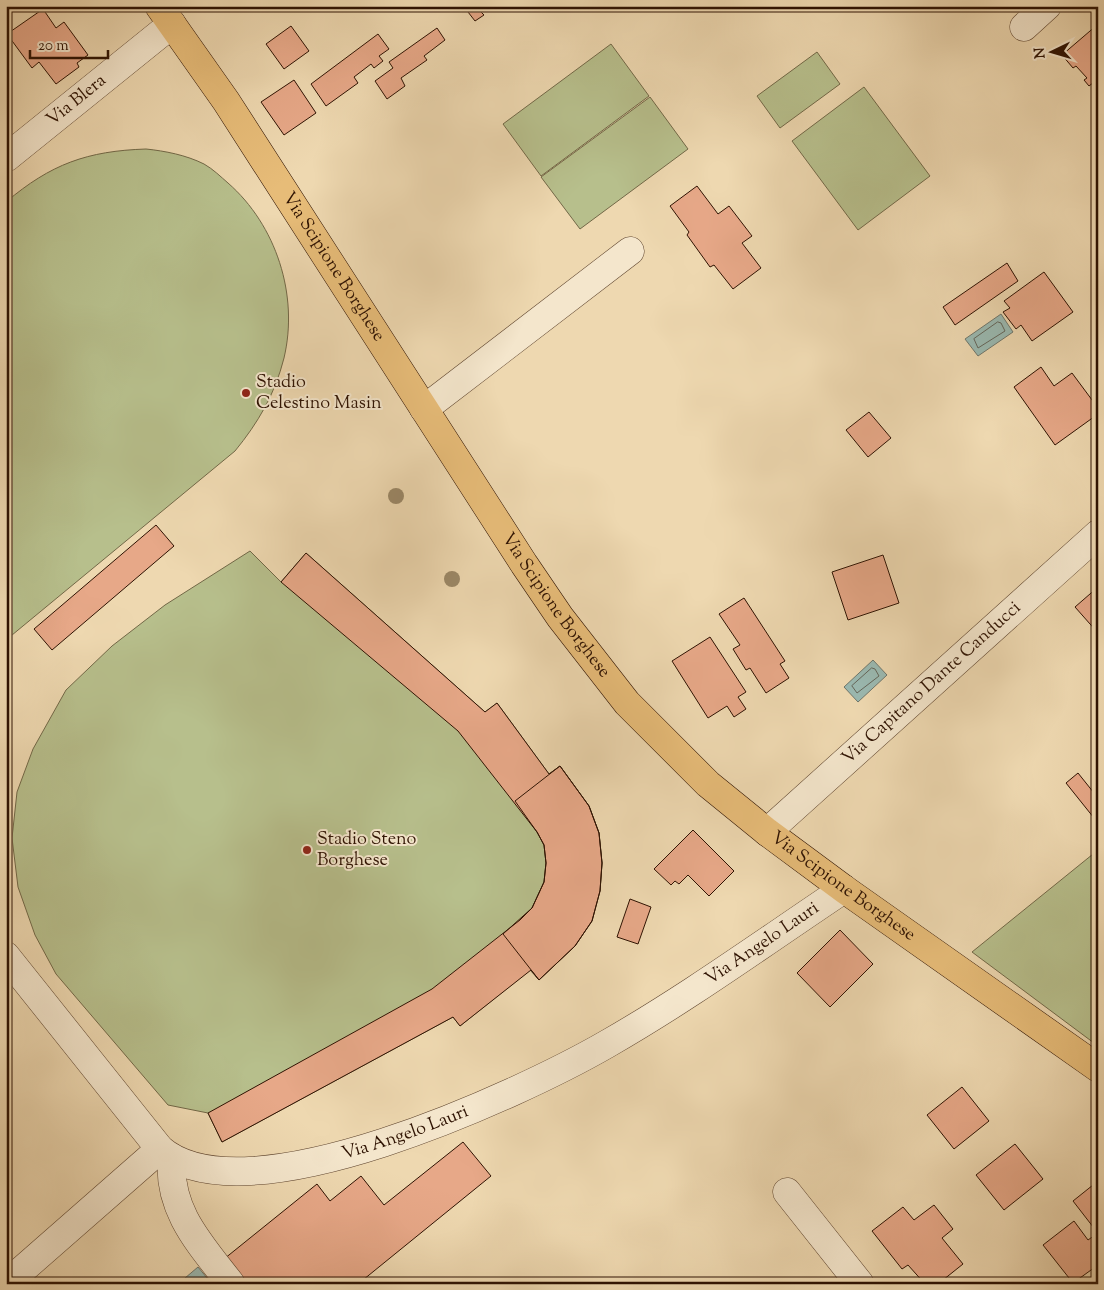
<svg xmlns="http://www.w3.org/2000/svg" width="1104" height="1290" viewBox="0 0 1104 1290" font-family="'Sorts Mill Goudy',serif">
<rect width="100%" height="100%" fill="#eed8b0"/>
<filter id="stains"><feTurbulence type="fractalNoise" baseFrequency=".004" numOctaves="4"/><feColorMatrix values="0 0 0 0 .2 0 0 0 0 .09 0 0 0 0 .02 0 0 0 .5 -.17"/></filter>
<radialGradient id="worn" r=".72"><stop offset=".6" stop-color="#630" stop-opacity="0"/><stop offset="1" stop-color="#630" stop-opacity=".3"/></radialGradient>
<path fill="#b7bf8c" stroke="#726847" d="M 611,44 L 649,96 L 541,176 L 503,124 Z
M 817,52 L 840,84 L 780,128 L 757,96 Z
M 864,87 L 930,176 L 858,230 L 792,141 Z
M 650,97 L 688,149 L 580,229 L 541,177 Z
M 146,149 C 165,151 186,155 204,164 C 213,169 221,177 228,183 C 276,225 299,295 284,358 C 275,394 258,423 235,451 L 6,640 L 6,202 C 51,164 87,151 146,149 Z
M 250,551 L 281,582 L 306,553 L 485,712 L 497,703 L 549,774 L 560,766 L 589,806 L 599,833 L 602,863 L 600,891 L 539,980 L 530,970 L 460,1026 L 453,1017 L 222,1142 L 208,1113 L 168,1105 L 56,974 L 35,935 L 18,887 L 12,838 L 17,792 L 33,749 L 66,690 L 112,646 L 165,605 Z
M 1098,850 L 1098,1046 L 972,952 Z"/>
<path fill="#9ab9b1" stroke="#6f766b" d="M 1001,314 L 1013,332 L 978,356 L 965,339 Z
M 873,660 L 887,675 L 858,702 L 844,687 Z
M 198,1267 L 212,1284 L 178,1284 Z"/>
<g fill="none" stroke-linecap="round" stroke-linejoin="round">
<path stroke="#64665a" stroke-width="1" d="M 998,322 L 1001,323 L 1005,331 L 978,348 L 974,339 Z
M 872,668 L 875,669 L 879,676 L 857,693 L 852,686 Z"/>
</g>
<path fill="#e7a888" stroke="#2e1202" d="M 475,6 L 484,15 L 475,21 L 468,12 Z
M 43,9 L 56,28 L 64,22 L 88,55 L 77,63 L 79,67 L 56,84 L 39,62 L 32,68 L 7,34 Z
M 1097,25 L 1098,79 L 1089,86 L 1084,80 L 1087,78 L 1076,66 L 1073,68 L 1062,55 Z
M 291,26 L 309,51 L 284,69 L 266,44 Z
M 437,28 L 445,40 L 424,56 L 427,60 L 401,78 L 405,86 L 387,99 L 375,81 L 393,68 L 389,62 Z
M 378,34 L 389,49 L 379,56 L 383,61 L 374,68 L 371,64 L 354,77 L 358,83 L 326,106 L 311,84 Z
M 294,80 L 316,113 L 284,135 L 261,102 Z
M 697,186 L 718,214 L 729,206 L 752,236 L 742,243 L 761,268 L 733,289 L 714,265 L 710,267 L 687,235 L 689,232 L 670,206 Z
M 1007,263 L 1018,281 L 955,325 L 943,307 Z
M 1044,272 L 1073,312 L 1032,341 L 1021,325 L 1016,329 L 1003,312 L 1010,308 L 1004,301 Z
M 1041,367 L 1054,386 L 1072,373 L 1098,408 L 1098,414 L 1055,445 L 1014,387 Z
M 869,412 L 891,438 L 868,457 L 846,430 Z
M 156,525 L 174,546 L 52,650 L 34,629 Z
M 306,553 L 485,712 L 497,703 L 549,774 L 560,766 L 589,806 L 599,833 L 602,863 L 600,891 L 592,921 L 575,946 L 539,980 L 531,970 L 460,1026 L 453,1017 L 222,1142 L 208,1113 L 432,989 L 520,920 L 532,908 L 544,882 L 546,863 L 544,845 L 537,832 L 458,731 L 281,582 Z
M 883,555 L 899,603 L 848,620 L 832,572 Z
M 1098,587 L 1098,633 L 1075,607 Z
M 744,598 L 785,661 L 780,664 L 789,678 L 766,693 L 750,668 L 746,670 L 733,649 L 740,645 L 719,614 Z
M 710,637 L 746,692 L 738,697 L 746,709 L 734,717 L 727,706 L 708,718 L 672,661 Z
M 560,766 L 589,806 L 599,833 L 602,863 L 600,891 L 592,921 L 575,946 L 539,980 L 503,934 L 532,908 L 544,882 L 546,863 L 544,845 L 537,832 L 515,801 Z
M 1078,773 L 1098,798 L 1098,815 L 1094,818 L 1066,783 Z
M 693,830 L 734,871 L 709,896 L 688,875 L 679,884 L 675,881 L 671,885 L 654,869 Z
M 630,899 L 651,907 L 638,944 L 617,937 Z
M 840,930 L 873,964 L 830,1007 L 797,973 Z
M 962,1087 L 989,1121 L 954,1149 L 927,1115 Z
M 463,1142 L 491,1176 L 358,1284 L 243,1284 L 224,1259 L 317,1184 L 330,1201 L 361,1176 L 384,1205 Z
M 1015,1144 L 1043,1179 L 1004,1210 L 976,1175 Z
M 1098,1181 L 1098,1232 L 1097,1232 L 1073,1201 Z
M 934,1205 L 953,1229 L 942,1238 L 963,1264 L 938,1284 L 925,1284 L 908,1265 L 902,1269 L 872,1231 L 903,1207 L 914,1220 Z
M 1074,1221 L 1088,1240 L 1095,1235 L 1098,1238 L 1098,1265 L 1073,1283 L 1043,1245 Z"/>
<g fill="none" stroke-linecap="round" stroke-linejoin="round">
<defs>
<g id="minor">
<path d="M 1024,27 L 1047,6"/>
<path id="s1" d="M 6,158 L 172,24"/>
<path d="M 424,409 L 630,251"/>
<path id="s2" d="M 767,832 L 1098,534"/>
<path id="s3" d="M 6,956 L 160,1149 C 245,1223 522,1093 607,1044 C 689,997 766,941 844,889"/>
<path d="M 172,1158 C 167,1210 201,1245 231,1284"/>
<path d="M 787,1192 L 860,1284"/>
<path d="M 6,1284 L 160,1149"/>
</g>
<g id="major">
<path id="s4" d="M 159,6 L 226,101 L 524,564 L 560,617 L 627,703 L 708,784 L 767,832 L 844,889 L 1098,1068"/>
</g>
</defs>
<use href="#minor" stroke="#5e442e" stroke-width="29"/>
<use href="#major" stroke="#2e1202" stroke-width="29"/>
<use href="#minor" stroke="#f4e6cc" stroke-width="28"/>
<use href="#major" stroke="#e7bc78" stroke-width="28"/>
</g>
<g fill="#9b8867">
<circle cx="396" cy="496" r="8"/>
<circle cx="452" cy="579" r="8"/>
</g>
<g fill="#8f2418" stroke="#f4e6cc" stroke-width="2">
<circle cx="246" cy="393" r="5"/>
<circle cx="307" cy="850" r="5"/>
</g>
<g text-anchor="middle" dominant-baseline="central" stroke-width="4" stroke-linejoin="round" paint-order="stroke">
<g font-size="18" fill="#2e1202" stroke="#f4e6cc">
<text stroke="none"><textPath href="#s1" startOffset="91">Via Blera</textPath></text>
<text stroke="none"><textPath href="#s4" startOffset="314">Via Scipione Borghese</textPath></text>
<text stroke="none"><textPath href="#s4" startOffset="719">Via Scipione Borghese</textPath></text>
<text stroke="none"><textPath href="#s2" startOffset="222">Via Capitano Dante Canducci</textPath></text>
<text stroke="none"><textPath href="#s4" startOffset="1124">Via Scipione Borghese</textPath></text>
<text stroke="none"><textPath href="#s3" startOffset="908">Via Angelo Lauri</textPath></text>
<text stroke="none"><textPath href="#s3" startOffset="502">Via Angelo Lauri</textPath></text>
</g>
<g font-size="18" fill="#2e1202" stroke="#f4e6cc" text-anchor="start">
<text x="256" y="383">Stadio<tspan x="256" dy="21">Celestino Masin</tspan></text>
<text x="317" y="840">Stadio Steno<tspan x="317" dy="21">Borghese</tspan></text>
</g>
</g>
<rect width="1104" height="1290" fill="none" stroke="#eed8b0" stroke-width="25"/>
<rect x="8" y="8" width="1089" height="1275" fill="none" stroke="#2e1202" stroke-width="2.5"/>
<rect x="12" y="12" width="1079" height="1265" fill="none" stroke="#2e1202"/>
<g transform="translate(1052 52) rotate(265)" stroke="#f4e6cc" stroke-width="4" paint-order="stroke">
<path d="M0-4L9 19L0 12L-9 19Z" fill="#2e1202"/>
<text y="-8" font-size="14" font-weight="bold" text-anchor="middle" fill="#2e1202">N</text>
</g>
<path d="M30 50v8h78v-8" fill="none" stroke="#2e1202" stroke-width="2.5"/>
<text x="38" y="50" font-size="15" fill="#2e1202" stroke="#f4e6cc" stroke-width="4" paint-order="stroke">20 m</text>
<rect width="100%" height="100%" filter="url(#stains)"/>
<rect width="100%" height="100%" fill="url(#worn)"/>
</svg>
